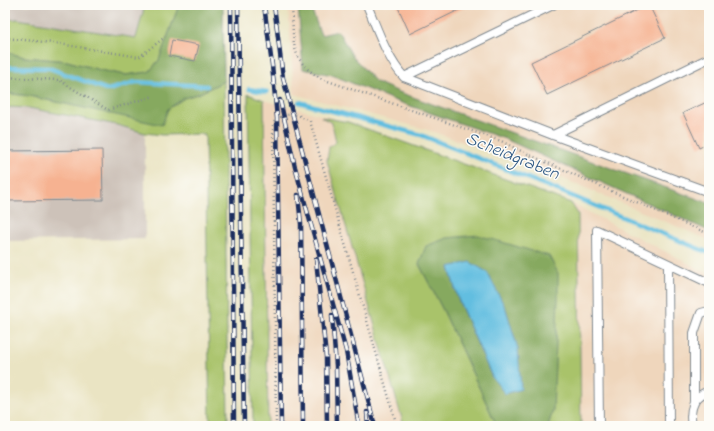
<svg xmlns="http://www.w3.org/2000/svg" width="714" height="431" viewBox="0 0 714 431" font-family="'Indie Flower',sans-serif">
<rect width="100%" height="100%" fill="#fdfcf7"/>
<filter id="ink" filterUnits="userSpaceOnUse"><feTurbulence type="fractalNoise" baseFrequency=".025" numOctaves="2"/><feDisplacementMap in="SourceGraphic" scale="8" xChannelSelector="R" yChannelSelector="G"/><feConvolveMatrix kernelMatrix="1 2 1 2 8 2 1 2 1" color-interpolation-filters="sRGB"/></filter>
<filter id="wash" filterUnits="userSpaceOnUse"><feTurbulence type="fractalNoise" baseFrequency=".012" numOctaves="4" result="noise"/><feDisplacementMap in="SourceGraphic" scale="16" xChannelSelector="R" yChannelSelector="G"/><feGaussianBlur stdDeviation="0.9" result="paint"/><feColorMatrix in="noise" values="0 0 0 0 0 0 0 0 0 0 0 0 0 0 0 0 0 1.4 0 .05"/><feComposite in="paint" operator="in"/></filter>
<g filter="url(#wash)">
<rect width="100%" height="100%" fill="#eae4c3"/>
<path fill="#efd6bc" d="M 288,5 L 709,5 L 709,240 L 545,171 L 425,129 L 294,94 Z
M 264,100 L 348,122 L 571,203 L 709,274 L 709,426 L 268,426 Z"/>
<path fill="#cdc2b9" d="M 5,5 L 145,5 L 136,38 L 17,19 L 5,20 Z
M 5,107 L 29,108 L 117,125 L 145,133 L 145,239 L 5,241 Z"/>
<path fill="#a9c36a" stroke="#627964" d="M 145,5 L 179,5 L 159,60 L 149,72 L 125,75 L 100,70 L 67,61 L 24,57 L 5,52 L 5,20 L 17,19 L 136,38 Z
M 224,81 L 228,426 L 210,426 L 205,134 L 162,135 L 145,133 L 117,125 L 29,108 L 5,107 L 5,93 L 29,96 L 86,108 L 168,109 L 184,98 L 200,93 Z
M 248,94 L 264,100 L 268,426 L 253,426 Z
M 321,117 L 348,122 L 571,203 L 578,214 L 581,426 L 548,426 L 553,410 L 419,264 L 444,312 L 497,426 L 404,426 L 327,161 L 329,147 L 336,142 L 332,123 Z"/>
<path fill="#86a95e" stroke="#506c5e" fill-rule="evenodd" d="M 179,5 L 223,5 L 224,81 L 200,93 L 184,98 L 168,109 L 162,125 L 29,96 L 5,93 L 5,52 L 24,57 L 67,61 L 100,70 L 125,75 L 149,72 L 159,60 Z
M 298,5 L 310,5 L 321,35 L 338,31 L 353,57 L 376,82 L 399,92 L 529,139 L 709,203 L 709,231 L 505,139 L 396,101 L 332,75 L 303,69 Z
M 478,235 L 549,256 L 558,273 L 558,299 L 553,410 L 548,426 L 497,426 L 444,312 L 419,264 L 426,246 L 447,238 ZM 449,267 L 492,377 L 458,299 Z"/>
<path fill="#62bee0" stroke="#3e769f" d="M 470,262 L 487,272 L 506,309 L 518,349 L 521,389 L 505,394 L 492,377 L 458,299 L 449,267 Z"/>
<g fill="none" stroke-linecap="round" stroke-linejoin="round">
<path stroke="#62bee0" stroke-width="4.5" d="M 5,67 L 49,68 L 108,90 L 136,82 L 207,86
M 249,89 L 267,92
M 299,102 L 421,135 L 562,192 L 709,253"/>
</g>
<g id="blocks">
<path fill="#f6b291" d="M 397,5 L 469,5 L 410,34 Z
M 648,5 L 649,5 L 665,38 L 547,95 L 531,62 Z
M 172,40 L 199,45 L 195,61 L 169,56 Z
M 709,101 L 709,143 L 699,148 L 683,113 Z
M 102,150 L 103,200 L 5,201 L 5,151 Z"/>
</g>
</g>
<g filter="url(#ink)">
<use href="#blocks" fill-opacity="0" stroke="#828a90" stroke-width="1"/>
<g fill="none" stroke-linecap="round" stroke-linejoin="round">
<defs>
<path id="lane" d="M 367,5 C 377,28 387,59 404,77 L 553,135 L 709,192
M 404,77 L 553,5
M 553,135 L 709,58
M 668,264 L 669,426
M 694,401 L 694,333 L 701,313 L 709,311
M 599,426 L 597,230 L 709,283
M 692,426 C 689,410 693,396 709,391
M 703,426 L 709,424"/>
</defs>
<use href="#lane" stroke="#828a90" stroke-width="10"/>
<path stroke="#828a90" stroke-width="2.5" stroke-dasharray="1 3" stroke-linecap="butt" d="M 292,5 C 294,40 288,60 322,79 L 501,141 L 523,152 L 709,234
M 5,38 L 54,43 L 139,57 L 165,37
M 5,77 L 59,80 L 108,110 L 154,96
M 276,426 L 273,124 L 277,118 C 291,113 297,113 310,121 L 397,426"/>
<use href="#lane" stroke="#fff" stroke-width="8"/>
<defs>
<path id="rail" d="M 231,5 L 234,426
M 238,5 L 244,426
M 264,5 L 272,65 L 277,118 L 281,426
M 274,5 L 283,78 L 375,426
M 280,100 L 295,167 L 346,351 L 359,426
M 298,195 L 301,224 L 303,426
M 316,259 L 326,357 L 327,426
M 332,315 L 336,366 L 337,426
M 367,412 L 368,426"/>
</defs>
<use href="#rail" stroke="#1b2f5e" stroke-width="4.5"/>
<use href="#rail" stroke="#fdfcf7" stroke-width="3" stroke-dasharray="9" stroke-linecap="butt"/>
</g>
</g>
<g text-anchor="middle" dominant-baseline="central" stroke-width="3" stroke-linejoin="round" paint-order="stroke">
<g font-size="18" font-style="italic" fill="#305a85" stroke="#fdfcf7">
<text transform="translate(512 157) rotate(22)">Scheidgraben</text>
</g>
</g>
<rect width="714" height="431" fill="none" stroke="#fdfcf7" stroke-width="20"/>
</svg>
